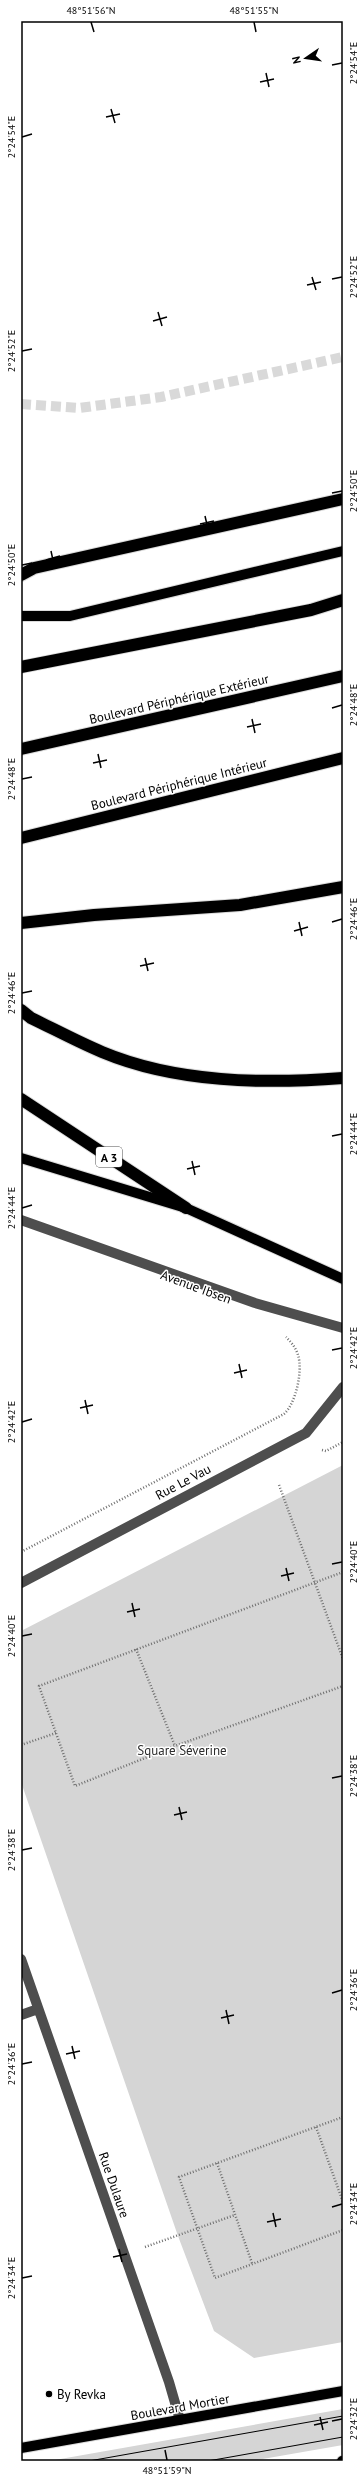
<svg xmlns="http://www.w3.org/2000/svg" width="364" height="2482" viewBox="0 0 364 2482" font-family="'PT Sans',sans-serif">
<rect width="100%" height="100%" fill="#fff"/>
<path fill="#d5d5d5" d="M 343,1465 L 343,2342 L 254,2358 L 214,2331 L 178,2236 L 21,1782 L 21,1631 Z
M 343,2409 L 343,2445 L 251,2461 L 49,2461 Z"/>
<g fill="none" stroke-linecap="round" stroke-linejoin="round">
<path stroke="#d9d9d9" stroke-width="10" stroke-dasharray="10 5" stroke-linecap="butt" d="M 21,404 L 79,408 L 161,397 L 343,357"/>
<defs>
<path id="major" d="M 21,616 L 70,616 L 343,551
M 21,1158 L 186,1208 L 343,1279
M 21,2448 L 343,2391
M 342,2461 L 343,2461"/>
<path id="highway" d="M 21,575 L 34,568 L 343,499
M 21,667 L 311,610 L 343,600
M 21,749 L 343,676
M 21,838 L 343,758
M 21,923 L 94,915 L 240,905 L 343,887
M 21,1010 L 31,1018 C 54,1029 78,1042 102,1052 C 176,1083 264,1084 343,1078
M 21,1099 L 186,1208"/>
</defs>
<use href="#major" stroke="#dbdbdb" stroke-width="12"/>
<use href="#highway" stroke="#dbdbdb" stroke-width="14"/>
<path stroke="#707070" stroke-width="2.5" stroke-dasharray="1 2" stroke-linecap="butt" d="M 322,1450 L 326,1451 L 343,1442
M 279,1485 L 343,1659
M 21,1552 L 284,1414 C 296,1403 303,1371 298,1355 C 296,1348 291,1342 286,1337
M 343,1572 L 39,1686 L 75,1786 L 175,1746 L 343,1686
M 136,1649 L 175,1746
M 21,1745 L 56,1733
M 343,2117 L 179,2177 L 215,2278 L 343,2230
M 316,2127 L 343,2202
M 217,2163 L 252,2263
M 145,2247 L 235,2215"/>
<path stroke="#4e4e4e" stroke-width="10" d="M 21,1220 L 255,1303 L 343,1328
M 21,1583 L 306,1433 L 343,1387
M 21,1959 L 169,2382 L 180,2420
M 21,2015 L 38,2009"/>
<use href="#major" stroke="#000" stroke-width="10"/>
<use href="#highway" stroke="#000" stroke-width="12"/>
<path stroke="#000" stroke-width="1" d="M 89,2461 L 343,2416
M 208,2461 L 343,2437"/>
</g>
<path fill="none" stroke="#000" stroke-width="1.5" d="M 91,22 L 94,32M 254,22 L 256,32M 332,65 L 342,63M 266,73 L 269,87M 260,82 L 274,79M 111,109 L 115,123M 106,117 L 120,114M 22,137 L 32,134M 312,277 L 316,290M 332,279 L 342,277M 307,285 L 321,282M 158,312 L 162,326M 153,321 L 167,317M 22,351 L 32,349M 332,493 L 342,491M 205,516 L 208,529M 200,524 L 214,521M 51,551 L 54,565M 46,560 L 60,556M 22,565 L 32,563M 332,708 L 342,705M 252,719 L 255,733M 247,727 L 261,724M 98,754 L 101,768M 93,763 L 107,760M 22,779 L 32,777M 299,922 L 302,936M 332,922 L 342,919M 294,931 L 308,927M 145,958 L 148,971M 140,966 L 154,963M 22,993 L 32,991M 332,1136 L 342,1134M 192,1161 L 195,1175M 187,1169 L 200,1166M 22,1208 L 32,1205M 332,1350 L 342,1348M 239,1364 L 242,1378M 234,1373 L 247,1370M 85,1400 L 88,1414M 80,1408 L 93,1405M 22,1422 L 32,1419M 332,1564 L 342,1562M 286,1568 L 289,1581M 281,1576 L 294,1573M 132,1603 L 135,1617M 127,1612 L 140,1609M 22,1636 L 32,1634M 332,1778 L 342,1776M 179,1807 L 182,1820M 174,1815 L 187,1812M 22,1850 L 32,1848M 332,1993 L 342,1990M 226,2010 L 229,2024M 221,2018 L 234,2015M 72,2046 L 75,2059M 66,2054 L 80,2051M 22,2064 L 32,2062M 332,2207 L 342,2204M 273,2213 L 276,2227M 267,2222 L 281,2219M 119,2249 L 122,2262M 113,2257 L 127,2254M 22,2278 L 32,2276M 320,2417 L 323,2430M 332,2421 L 342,2419M 314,2425 L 328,2422M 165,2450 L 167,2460"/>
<circle fill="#000" stroke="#fff" stroke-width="1.5" cx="49" cy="2394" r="4"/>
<g text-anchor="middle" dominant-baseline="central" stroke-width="3" stroke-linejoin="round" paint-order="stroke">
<rect fill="#fff" stroke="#4c4c4c" stroke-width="1" x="96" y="1147" width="26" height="20" rx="3"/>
<g font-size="12" font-weight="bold" fill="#000">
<text x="109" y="1157">A 3</text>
</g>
<g font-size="13" fill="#000" stroke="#fff">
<text transform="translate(179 699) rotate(-13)">Boulevard Périphérique Extérieur</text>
<text transform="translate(179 784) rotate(-14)">Boulevard Périphérique Intérieur</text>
<text transform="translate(196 1287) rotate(20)">Avenue Ibsen</text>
<text transform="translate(183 1482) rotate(-28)">Rue Le Vau</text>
<text transform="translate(114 2185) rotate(71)">Rue Dulaure</text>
<text transform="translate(180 2407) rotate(-10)">Boulevard Mortier</text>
</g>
<g font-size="13" fill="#2c2c2c" stroke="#fff">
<text x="182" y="1750">Square Séverine</text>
</g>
<g font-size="13" fill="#000" stroke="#fff" text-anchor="start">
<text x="57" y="2394">By Revka</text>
</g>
</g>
<rect width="364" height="2482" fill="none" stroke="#ffffff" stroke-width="44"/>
<g transform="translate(306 58) rotate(257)" stroke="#ffffff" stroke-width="3" paint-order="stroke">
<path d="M0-3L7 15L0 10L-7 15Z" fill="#000000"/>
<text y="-6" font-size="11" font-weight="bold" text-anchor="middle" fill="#000000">N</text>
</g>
<rect x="22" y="22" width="320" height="2438" fill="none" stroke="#000" stroke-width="1.5"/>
<g font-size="10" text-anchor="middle" fill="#000">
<text x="91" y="14">48°51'56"N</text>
<text x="254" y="14">48°51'55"N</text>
<text transform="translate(353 63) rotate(-90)" y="4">2°24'54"E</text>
<text transform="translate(11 137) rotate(-90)" y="4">2°24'54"E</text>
<text transform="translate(353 277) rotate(-90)" y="4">2°24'52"E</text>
<text transform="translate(11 351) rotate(-90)" y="4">2°24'52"E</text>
<text transform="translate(353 491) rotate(-90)" y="4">2°24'50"E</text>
<text transform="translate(11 565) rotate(-90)" y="4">2°24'50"E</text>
<text transform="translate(353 705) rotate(-90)" y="4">2°24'48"E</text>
<text transform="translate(11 779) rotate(-90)" y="4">2°24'48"E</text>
<text transform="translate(353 919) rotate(-90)" y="4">2°24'46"E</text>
<text transform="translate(11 993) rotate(-90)" y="4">2°24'46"E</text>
<text transform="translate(353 1134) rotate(-90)" y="4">2°24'44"E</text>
<text transform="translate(11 1208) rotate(-90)" y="4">2°24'44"E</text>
<text transform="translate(353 1348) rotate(-90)" y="4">2°24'42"E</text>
<text transform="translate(11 1422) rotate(-90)" y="4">2°24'42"E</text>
<text transform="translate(353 1562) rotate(-90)" y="4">2°24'40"E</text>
<text transform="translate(11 1636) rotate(-90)" y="4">2°24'40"E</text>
<text transform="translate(353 1776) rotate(-90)" y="4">2°24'38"E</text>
<text transform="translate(11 1850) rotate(-90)" y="4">2°24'38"E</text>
<text transform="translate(353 1990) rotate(-90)" y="4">2°24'36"E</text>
<text transform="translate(11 2064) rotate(-90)" y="4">2°24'36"E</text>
<text transform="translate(353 2204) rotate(-90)" y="4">2°24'34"E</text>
<text transform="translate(11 2278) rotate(-90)" y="4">2°24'34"E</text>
<text transform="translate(353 2419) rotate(-90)" y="4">2°24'32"E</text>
<text x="167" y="2474">48°51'59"N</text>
</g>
</svg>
